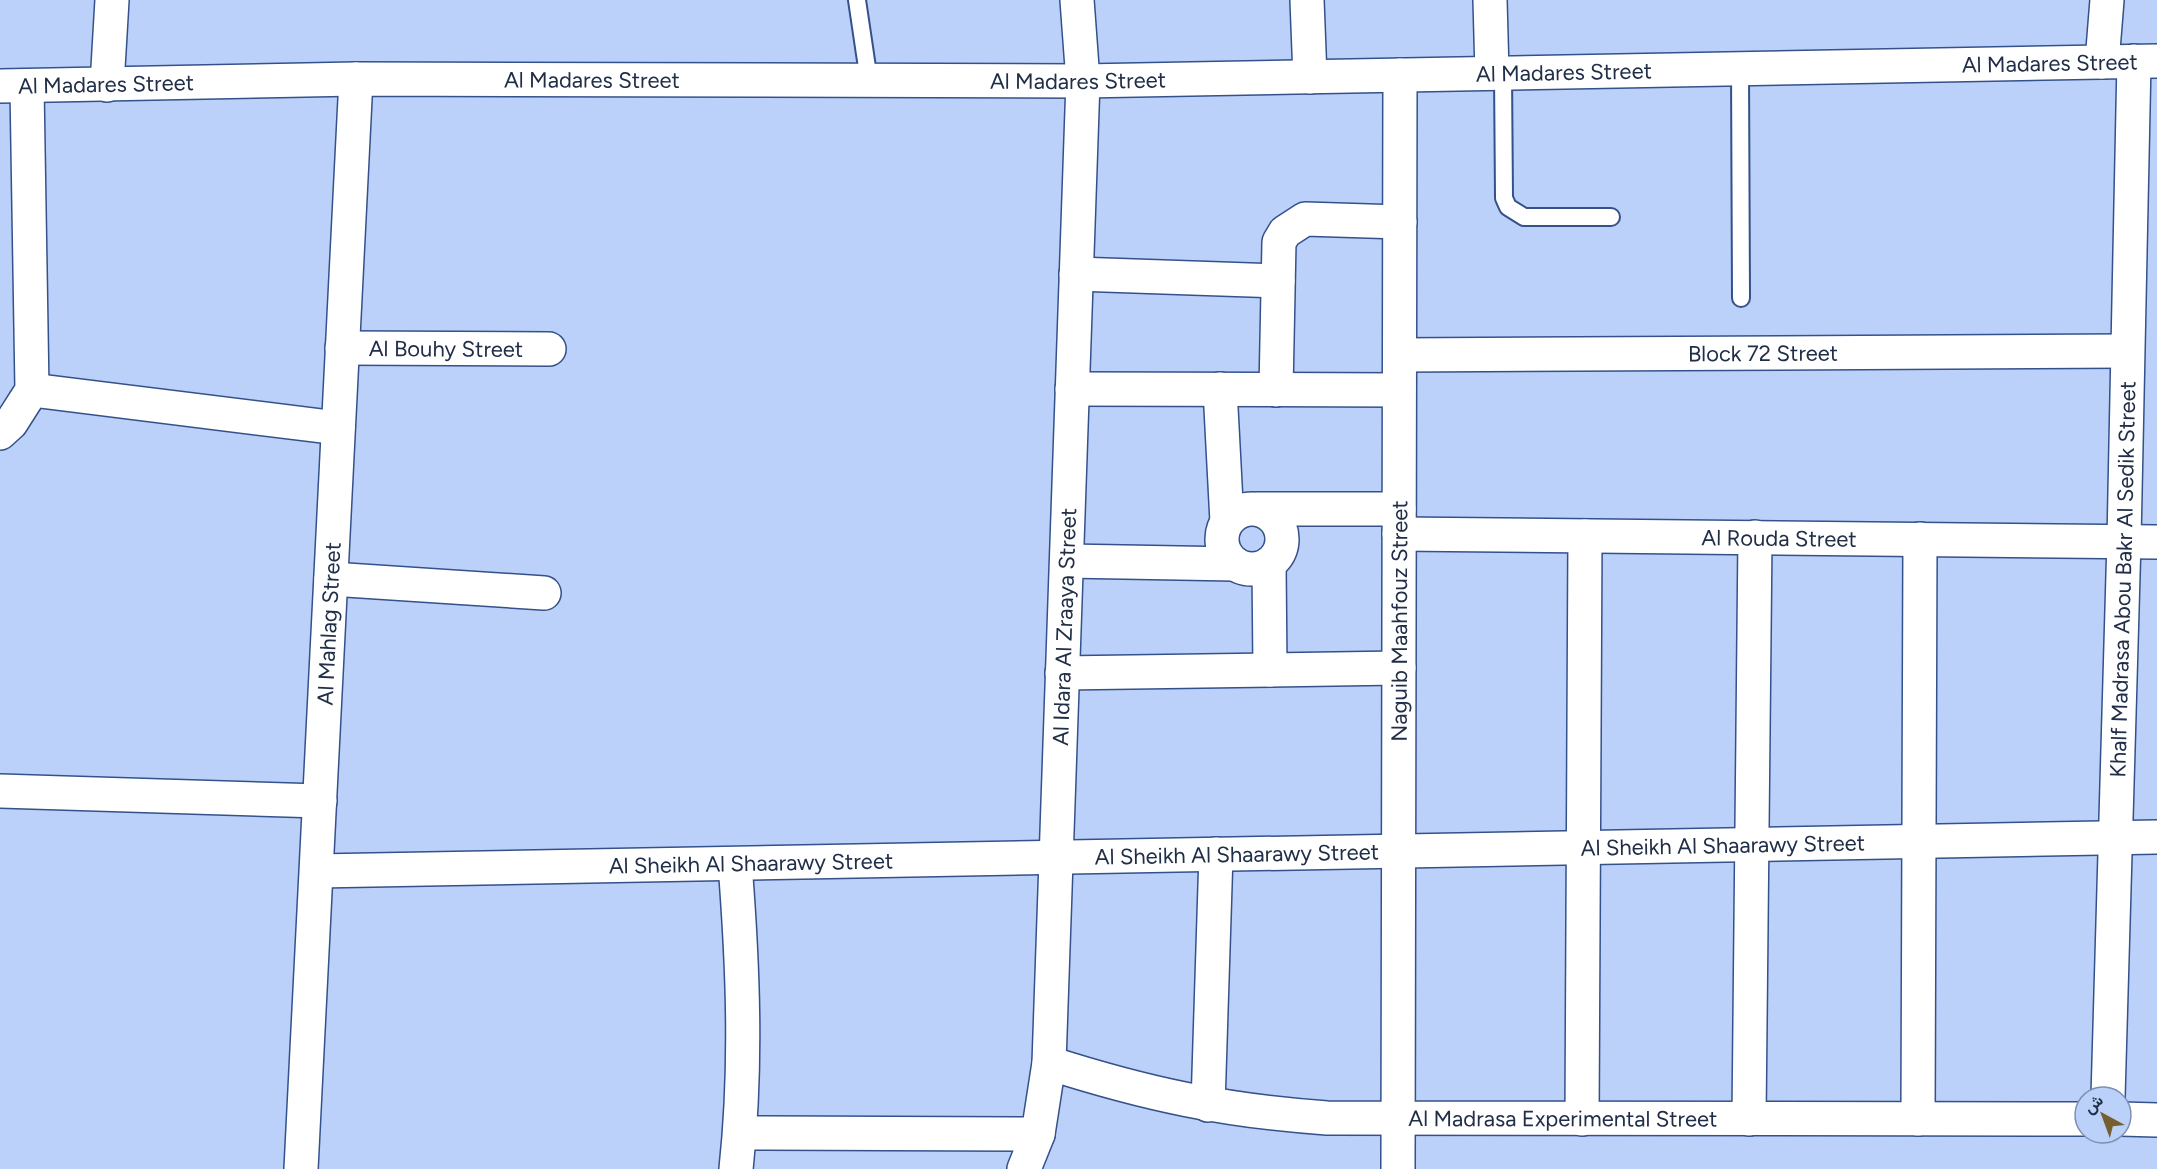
<svg xmlns="http://www.w3.org/2000/svg" width="2157" height="1169" viewBox="0 0 2157 1169" font-family="Figtree,Vazirmatn,sans-serif">
<rect width="100%" height="100%" fill="#bbd1f9"/>
<g fill="none" stroke-linecap="round" stroke-linejoin="round">
<defs>
<path id="service" d="M 857,0 L 869,81
M 1740,69 L 1741,298
M 1503,73 L 1504,198 L 1508,207 L 1524,217 L 1611,217"/>
<g id="minor">
<path d="M 1307,0 L 1310,77"/>
<path d="M 1490,0 L 1492,73"/>
<path d="M 2102,62 L 2107,0"/>
<path d="M 107,85 L 112,0"/>
<path id="s1" d="M 0,86 L 356,79 L 1083,81 L 2157,61"/>
<path d="M 1076,274 L 1278,281"/>
<path id="s2" d="M 342,348 L 549,349"/>
<path id="s3" d="M 1400,355 L 2127,351"/>
<path d="M 1072,389 L 1399,390"/>
<path d="M 1220,389 L 1227,522"/>
<path d="M 32,390 L 338,428"/>
<path d="M 1276,390 L 1279,242 L 1285,232 L 1305,219 L 1400,222"/>
<path d="M 0,433 L 11,423 L 32,390 L 27,87"/>
<path d="M 1259,509 L 1399,509"/>
<circle cx="1252" cy="539" r="30"/>
<path id="s4" d="M 1399,534 L 2157,542"/>
<path d="M 1067,561 L 1235,564"/>
<path d="M 1269,564 L 1270,670"/>
<path d="M 331,579 L 544,593"/>
<path d="M 1062,673 L 1399,668"/>
<path d="M 0,791 L 320,801"/>
<path d="M 735,864 C 743,966 747,1067 736,1169"/>
<path id="s5" d="M 317,871 L 2157,837"/>
<path id="s6" d="M 1049,1063 C 1146,1094 1225,1111 1327,1118 L 2085,1119"/>
<path id="s7" d="M 2108,1097 L 2124,540 L 2134,61"/>
<path d="M 1208,1105 L 1216,854"/>
<path d="M 1582,1119 L 1585,536"/>
<path d="M 1749,1119 L 1755,537"/>
<path d="M 1918,1119 L 1920,539"/>
<path d="M 2121,1119 L 2157,1120"/>
<path d="M 740,1133 L 1038,1134"/>
<path id="s8" d="M 301,1169 L 356,79"/>
<path id="s9" d="M 1024,1169 L 1038,1134 L 1049,1063 L 1083,81 L 1077,0"/>
<path id="s10" d="M 1398,1169 L 1400,75"/>
</g>
</defs>
<use href="#service" stroke="#34518a" stroke-width="20"/>
<use href="#minor" stroke="#34518a" stroke-width="36"/>
<use href="#service" stroke="#fff" stroke-width="16"/>
<use href="#minor" stroke="#fff" stroke-width="33"/>
</g>
<g text-anchor="middle" dominant-baseline="central" stroke-width="6" stroke-linejoin="round" paint-order="stroke">
<g font-size="22" fill="#212e48" stroke="#bbd1f9">
<text stroke="none"><textPath href="#s1" startOffset="2050">Al Madares Street</textPath></text>
<text stroke="none"><textPath href="#s1" startOffset="1564">Al Madares Street</textPath></text>
<text stroke="none"><textPath href="#s1" startOffset="592">Al Madares Street</textPath></text>
<text stroke="none"><textPath href="#s1" startOffset="1078">Al Madares Street</textPath></text>
<text stroke="none"><textPath href="#s1" startOffset="106">Al Madares Street</textPath></text>
<text stroke="none"><textPath href="#s2" startOffset="104">Al Bouhy Street</textPath></text>
<text stroke="none"><textPath href="#s3" startOffset="363">Block 72 Street</textPath></text>
<text stroke="none"><textPath href="#s4" startOffset="380">Al Rouda Street</textPath></text>
<text stroke="none"><textPath href="#s7" startOffset="518">Khalf Madrasa Abou Bakr Al Sedik Street</textPath></text>
<text stroke="none"><textPath href="#s10" startOffset="548">Naguib Maahfouz Street</textPath></text>
<text stroke="none"><textPath href="#s8" startOffset="546">Al Mahlag Street</textPath></text>
<text stroke="none"><textPath href="#s9" startOffset="546">Al Idara Al Zraaya Street</textPath></text>
<text stroke="none"><textPath href="#s5" startOffset="1406">Al Sheikh Al Shaarawy Street</textPath></text>
<text stroke="none"><textPath href="#s5" startOffset="920">Al Sheikh Al Shaarawy Street</textPath></text>
<text stroke="none"><textPath href="#s5" startOffset="434">Al Sheikh Al Shaarawy Street</textPath></text>
<text stroke="none"><textPath href="#s6" startOffset="520">Al Madrasa Experimental Street</textPath></text>
</g>
</g>
<g transform="translate(2103 1115) rotate(319)"><circle r="28" fill="#bbd1f9" stroke="#7d90b2" stroke-width="1.5"/>
<path d="M0-4.5L10 22L0 15L-10 22Z" fill="#765e2e"/>
<text y="-9" font-size="16" font-weight="bold" text-anchor="middle" fill="#212e48">ش</text>
</g>
</svg>
